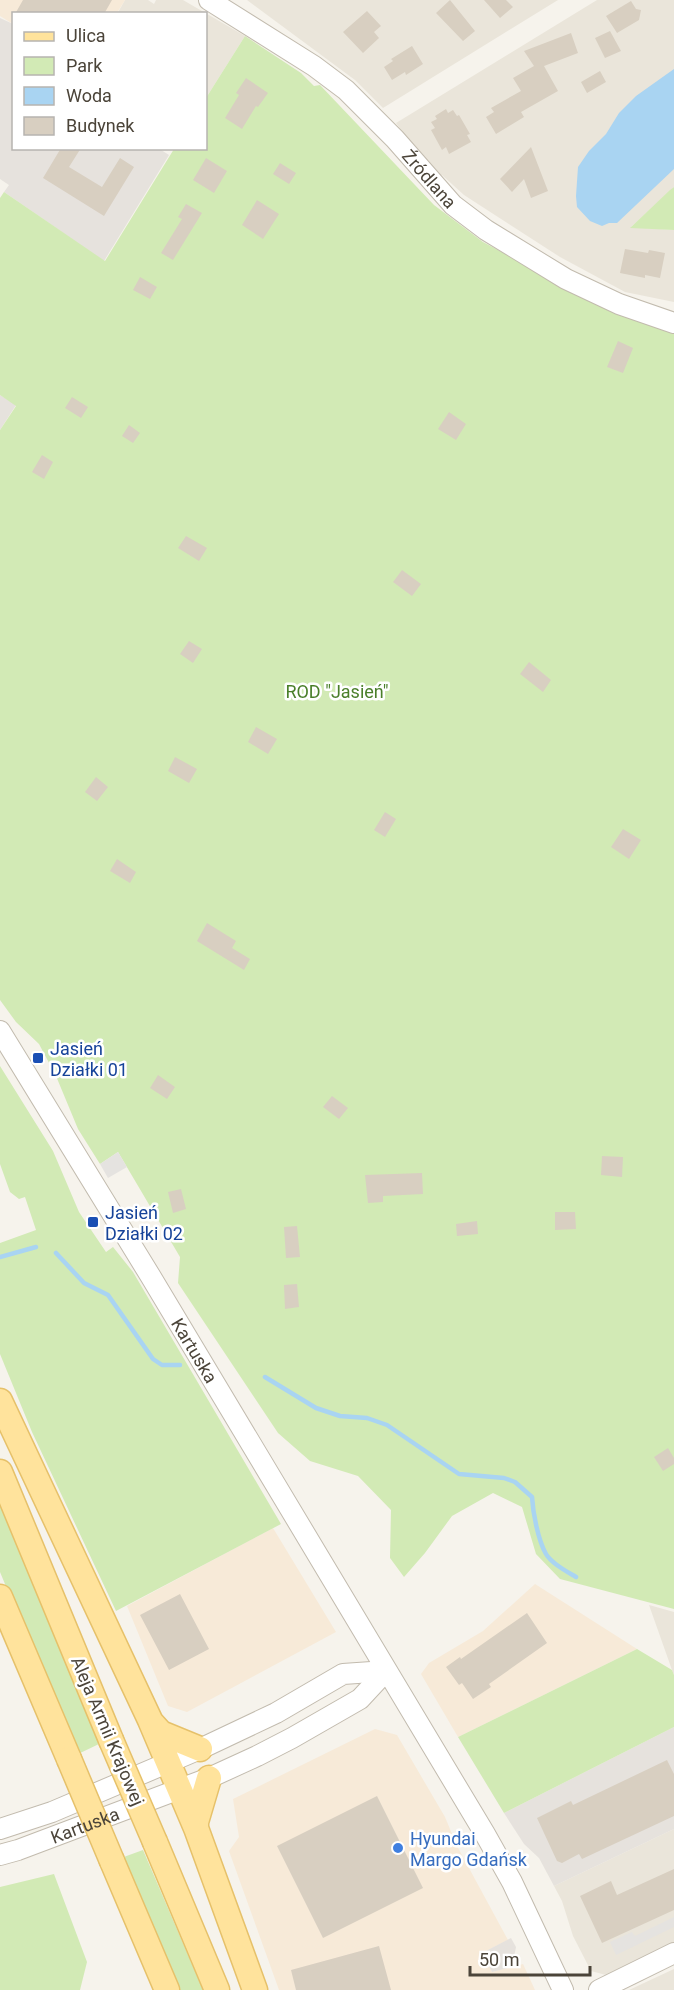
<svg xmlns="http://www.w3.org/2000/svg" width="674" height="1990" viewBox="0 0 674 1990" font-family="Roboto,sans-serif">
<rect width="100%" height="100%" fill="#f6f3ec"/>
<path fill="#eae5da" d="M 125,0 L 148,0 L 154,4 L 156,0 L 183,0 L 245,36 L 206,98 L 206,14 L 117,14 Z
M 247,0 L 558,0 L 383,108 L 355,80 Z
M 597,0 L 674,0 L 674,187 L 631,227 L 674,230 L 674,302 L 625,292 L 560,257 L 464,195 L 442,175 L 436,178 L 396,123 Z
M 649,1605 L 674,1612 L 674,1675 L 672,1670 Z
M 674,1829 L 674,1942 L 606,1975 L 591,1971 L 573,1936 L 562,1901 L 554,1886 Z
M 674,1969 L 674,1990 L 629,1990 Z"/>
<path fill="#f7ead8" d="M 0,0 L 125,0 L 117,13 L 14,14 L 13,24 L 0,16 Z
M 273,1528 L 336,1632 L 187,1712 L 168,1706 L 127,1606 Z
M 535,1584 L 637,1649 L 458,1737 L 421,1674 L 429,1663 L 483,1631 Z
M 375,1729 L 397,1735 L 445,1817 L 457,1846 L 508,1940 L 482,1953 L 492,1972 L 523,1964 L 535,1990 L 279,1990 L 229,1851 L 239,1837 L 233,1799 Z"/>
<path fill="#e6e2dd" d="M 0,18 L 13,24 L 14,148 L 158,148 L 169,155 L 104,261 L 4,192 L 9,185 L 0,179 Z
M 0,395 L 16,405 L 0,430 Z
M 674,1727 L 674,1829 L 554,1886 L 539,1858 L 524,1844 L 504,1813 Z
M 511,1938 L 516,1947 L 512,1967 L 492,1972 L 482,1953 Z"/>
<path fill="#d2eab5" d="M 245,36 L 301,73 L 314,86 L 320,85 L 434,205 L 483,242 L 616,313 L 652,326 L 674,332 L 674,1609 L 560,1579 L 536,1554 L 522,1507 L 493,1493 L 452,1516 L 425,1553 L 404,1577 L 390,1558 L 391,1510 L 358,1476 L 310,1461 L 278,1433 L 178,1283 L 180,1257 L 118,1152 L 100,1164 L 78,1129 L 56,1076 L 39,1044 L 16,1022 L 0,1000 L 0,430 L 16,406 L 0,395 L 0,198 L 4,192 L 105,261 L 174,149 L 206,148 L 206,98 Z
M 674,187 L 674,230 L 630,228 L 670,190 Z
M 0,1066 L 53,1151 L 79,1212 L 106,1252 L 113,1247 L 133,1272 L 281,1524 L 116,1611 L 32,1432 L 0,1354 L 0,1243 L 36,1230 L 25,1197 L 19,1199 L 10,1192 L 0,1164 Z
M 0,1503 L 99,1744 L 76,1755 L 0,1572 Z
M 637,1649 L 672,1670 L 674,1675 L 674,1727 L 504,1813 L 458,1737 Z
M 143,1850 L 203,1990 L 177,1990 L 121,1858 Z
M 54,1874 L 87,1962 L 80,1990 L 0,1990 L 0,1887 Z"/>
<path fill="#e5e3e0" d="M 118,1152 L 127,1167 L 108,1178 L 100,1164 Z
M 674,1917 L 674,1927 L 616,1955 L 610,1942 L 632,1932 L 635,1936 Z"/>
<path fill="#a9d4f2" d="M 674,69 L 674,169 L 617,223 L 609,223 L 602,226 L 590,221 L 577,207 L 576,196 L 578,167 L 589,151 L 606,134 L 619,113 L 636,96 Z"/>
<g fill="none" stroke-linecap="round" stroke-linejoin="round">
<path stroke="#a9d4f2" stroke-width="4.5" d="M 56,1253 L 84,1283 L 108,1295 L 153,1359 L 162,1365 L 180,1365
M 0,1257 L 36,1247
M 265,1377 L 316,1408 L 340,1416 L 367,1418 L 387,1425 L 459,1474 L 504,1478 L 515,1482 L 532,1497 C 533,1513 538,1540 546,1554 C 552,1564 566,1571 576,1577"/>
</g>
<path fill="#d8cfc1" d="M 23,0 L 112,0 L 104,14 L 15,14 Z
M 450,0 L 475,31 L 463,41 L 436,13 Z
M 484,0 L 506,0 L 513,7 L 500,18 Z
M 631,1 L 636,9 L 641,10 L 639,20 L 617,33 L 606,16 Z
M 367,11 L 381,26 L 374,32 L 379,38 L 363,53 L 343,32 Z
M 610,31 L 621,51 L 605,58 L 595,38 Z
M 571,33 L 578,53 L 544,66 L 558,91 L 521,112 L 524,117 L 496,134 L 486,117 L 494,112 L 491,108 L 521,91 L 513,78 L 534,66 L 524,51 Z
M 412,46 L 423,64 L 406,75 L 405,72 L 392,80 L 384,67 L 393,61 L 391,59 Z
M 600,71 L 606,82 L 587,93 L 581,82 Z
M 246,78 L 268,93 L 258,107 L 256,106 L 242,129 L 225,118 L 239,95 L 236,93 Z
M 446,109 L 448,113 L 453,110 L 457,116 L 459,115 L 470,134 L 467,135 L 471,142 L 449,154 L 446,147 L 442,150 L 431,130 L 435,128 L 431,122 L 437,119 L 435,116 Z
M 531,147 L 548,191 L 531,198 L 524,179 L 512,192 L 500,179 Z
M 61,148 L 81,148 L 69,167 L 102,187 L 120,158 L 134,167 L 104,216 L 43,178 Z
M 206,158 L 227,171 L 214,193 L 193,180 Z
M 280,163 L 296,173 L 289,184 L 273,174 Z
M 257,200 L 279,214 L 263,239 L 242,225 Z
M 186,204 L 202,213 L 173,260 L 161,253 L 182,219 L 178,217 Z
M 625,249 L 648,253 L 649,250 L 665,253 L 660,278 L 645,275 L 645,278 L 620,273 Z
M 140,277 L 157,287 L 150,299 L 133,290 Z
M 618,341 L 633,348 L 623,373 L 607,367 Z
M 72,397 L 88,407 L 81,418 L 65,408 Z
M 449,412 L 466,424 L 456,440 L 438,429 Z
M 129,425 L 140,433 L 133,443 L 122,436 Z
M 42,455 L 53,462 L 44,479 L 32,472 Z
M 186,536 L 207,548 L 199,561 L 178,548 Z
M 402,570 L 421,584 L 412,596 L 393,582 Z
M 189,641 L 202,649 L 193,663 L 180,654 Z
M 529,662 L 551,680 L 543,692 L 520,674 Z
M 256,727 L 277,739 L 268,754 L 248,742 Z
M 175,757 L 197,769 L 189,783 L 168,771 Z
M 96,777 L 108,787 L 97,801 L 85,792 Z
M 385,812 L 396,819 L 385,837 L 374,830 Z
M 623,829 L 641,840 L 629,859 L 611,847 Z
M 117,859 L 136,872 L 130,883 L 110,871 Z
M 207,923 L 236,941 L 232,948 L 250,959 L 244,970 L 197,941 Z
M 158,1075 L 175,1087 L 167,1099 L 150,1088 Z
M 332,1096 L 348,1108 L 339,1119 L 323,1107 Z
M 602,1156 L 623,1157 L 622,1177 L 601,1175 Z
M 422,1173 L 423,1194 L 383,1196 L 383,1202 L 368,1203 L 365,1175 Z
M 181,1189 L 186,1209 L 173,1213 L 168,1192 Z
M 555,1212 L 575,1212 L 576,1229 L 555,1230 Z
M 477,1221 L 478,1234 L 457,1236 L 456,1224 Z
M 297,1226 L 300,1257 L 286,1258 L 284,1227 Z
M 297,1284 L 299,1307 L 285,1309 L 284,1285 Z
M 668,1448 L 674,1458 L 674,1464 L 663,1471 L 654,1457 Z
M 180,1594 L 209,1649 L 169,1670 L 140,1615 Z
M 527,1613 L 547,1643 L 489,1684 L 491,1687 L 473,1699 L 462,1683 L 459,1685 L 446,1667 L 460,1657 L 461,1659 Z
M 667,1760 L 674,1774 L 674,1816 L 582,1859 L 579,1854 L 562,1863 L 557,1861 L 537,1818 L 571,1801 L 573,1805 Z
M 377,1796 L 423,1888 L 323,1938 L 277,1846 Z
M 674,1869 L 674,1910 L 602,1943 L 580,1896 L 611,1881 L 617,1895 Z
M 379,1946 L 391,1990 L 296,1990 L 291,1970 Z"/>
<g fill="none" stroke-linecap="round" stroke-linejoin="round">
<defs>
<g id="minor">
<path id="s1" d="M 209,0 L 314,66 L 346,90 L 395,139 L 453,205 L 486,230 L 566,279 L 619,304 L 674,323"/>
<path id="s2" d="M 0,1031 L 151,1277 L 485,1834 L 512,1882 L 563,1990"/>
<path d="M 0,1829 L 52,1812 L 200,1749 L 276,1713 L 343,1674 L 386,1671"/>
<path id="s3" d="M 0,1855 L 18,1850 L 209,1778 L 257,1756 L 292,1738 L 360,1699 L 386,1671"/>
<path d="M 599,1990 L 674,1953"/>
</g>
<path id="major" d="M 0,1401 L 150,1720 L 196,1828 L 255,1990
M 0,1472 L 111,1740
M 0,1597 L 69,1759
M 151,1722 L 161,1733 L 200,1749
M 196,1828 L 196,1822 L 209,1778
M 155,1842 L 217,1990
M 112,1861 L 167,1990"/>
</defs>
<use href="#minor" stroke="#c2bbae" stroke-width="22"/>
<use href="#major" stroke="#e6c16a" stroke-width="27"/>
<use href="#minor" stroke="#fff" stroke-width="20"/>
<use href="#major" stroke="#ffe39c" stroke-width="24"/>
<defs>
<path id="major-bridge" d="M 111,1740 L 155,1842
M 69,1759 L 112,1861"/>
</defs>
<use href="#major-bridge" stroke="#e6c16a" stroke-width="27" stroke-linecap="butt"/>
<use href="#major-bridge" stroke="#ffe39c" stroke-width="24"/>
</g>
<g fill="#1a4fb4" stroke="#fff" stroke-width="2">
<rect x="32" y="1052" width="12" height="12" rx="3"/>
<rect x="87" y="1216" width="12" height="12" rx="3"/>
</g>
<circle fill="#3f7fe0" stroke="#fff" stroke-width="2" cx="398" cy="1848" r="6"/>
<g text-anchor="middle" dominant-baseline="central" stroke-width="5" stroke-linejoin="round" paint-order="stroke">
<g font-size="18" fill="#4b4439" stroke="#fff">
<text stroke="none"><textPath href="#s1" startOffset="286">Źródlana</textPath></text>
<text stroke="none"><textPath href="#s2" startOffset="374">Kartuska</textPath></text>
<text transform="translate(108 1731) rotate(67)">Aleja Armii Krajowej</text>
<text stroke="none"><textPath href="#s3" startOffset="90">Kartuska</textPath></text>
</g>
<g font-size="18" fill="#4a7f2a" stroke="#fff">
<text x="337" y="691">ROD "Jasień"</text>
</g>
<g font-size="18" fill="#164399" stroke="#fff" text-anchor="start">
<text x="50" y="1048">Jasień<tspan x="50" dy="21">Działki 01</tspan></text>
<text x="105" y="1212">Jasień<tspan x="105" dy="21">Działki 02</tspan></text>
</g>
<g font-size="18" fill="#366cbe" stroke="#fff" text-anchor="start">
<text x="410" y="1838">Hyundai<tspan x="410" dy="21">Margo Gdańsk</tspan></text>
</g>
</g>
<rect x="12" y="12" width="195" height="138" fill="#ffffff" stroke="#b7b4b0" stroke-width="1.5"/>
<rect x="24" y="32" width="30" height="9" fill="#ffe39c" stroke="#b7b4b0" stroke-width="1.5"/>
<text x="66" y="42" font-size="18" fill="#4b4439">Ulica</text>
<rect x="24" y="57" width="30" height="18" fill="#d2eab5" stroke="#b7b4b0" stroke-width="1.5"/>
<text x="66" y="72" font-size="18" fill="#4b4439">Park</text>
<rect x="24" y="87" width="30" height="18" fill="#a9d4f2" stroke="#b7b4b0" stroke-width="1.5"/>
<text x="66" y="102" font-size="18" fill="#4b4439">Woda</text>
<rect x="24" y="117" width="30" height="18" fill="#d8cfc1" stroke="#b7b4b0" stroke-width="1.5"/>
<text x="66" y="132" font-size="18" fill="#4b4439">Budynek</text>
<path d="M470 1966v9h120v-9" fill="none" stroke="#4b4439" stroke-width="3"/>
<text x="479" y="1966" font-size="18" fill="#4b4439" stroke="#ffffff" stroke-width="4.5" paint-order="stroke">50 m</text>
</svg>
